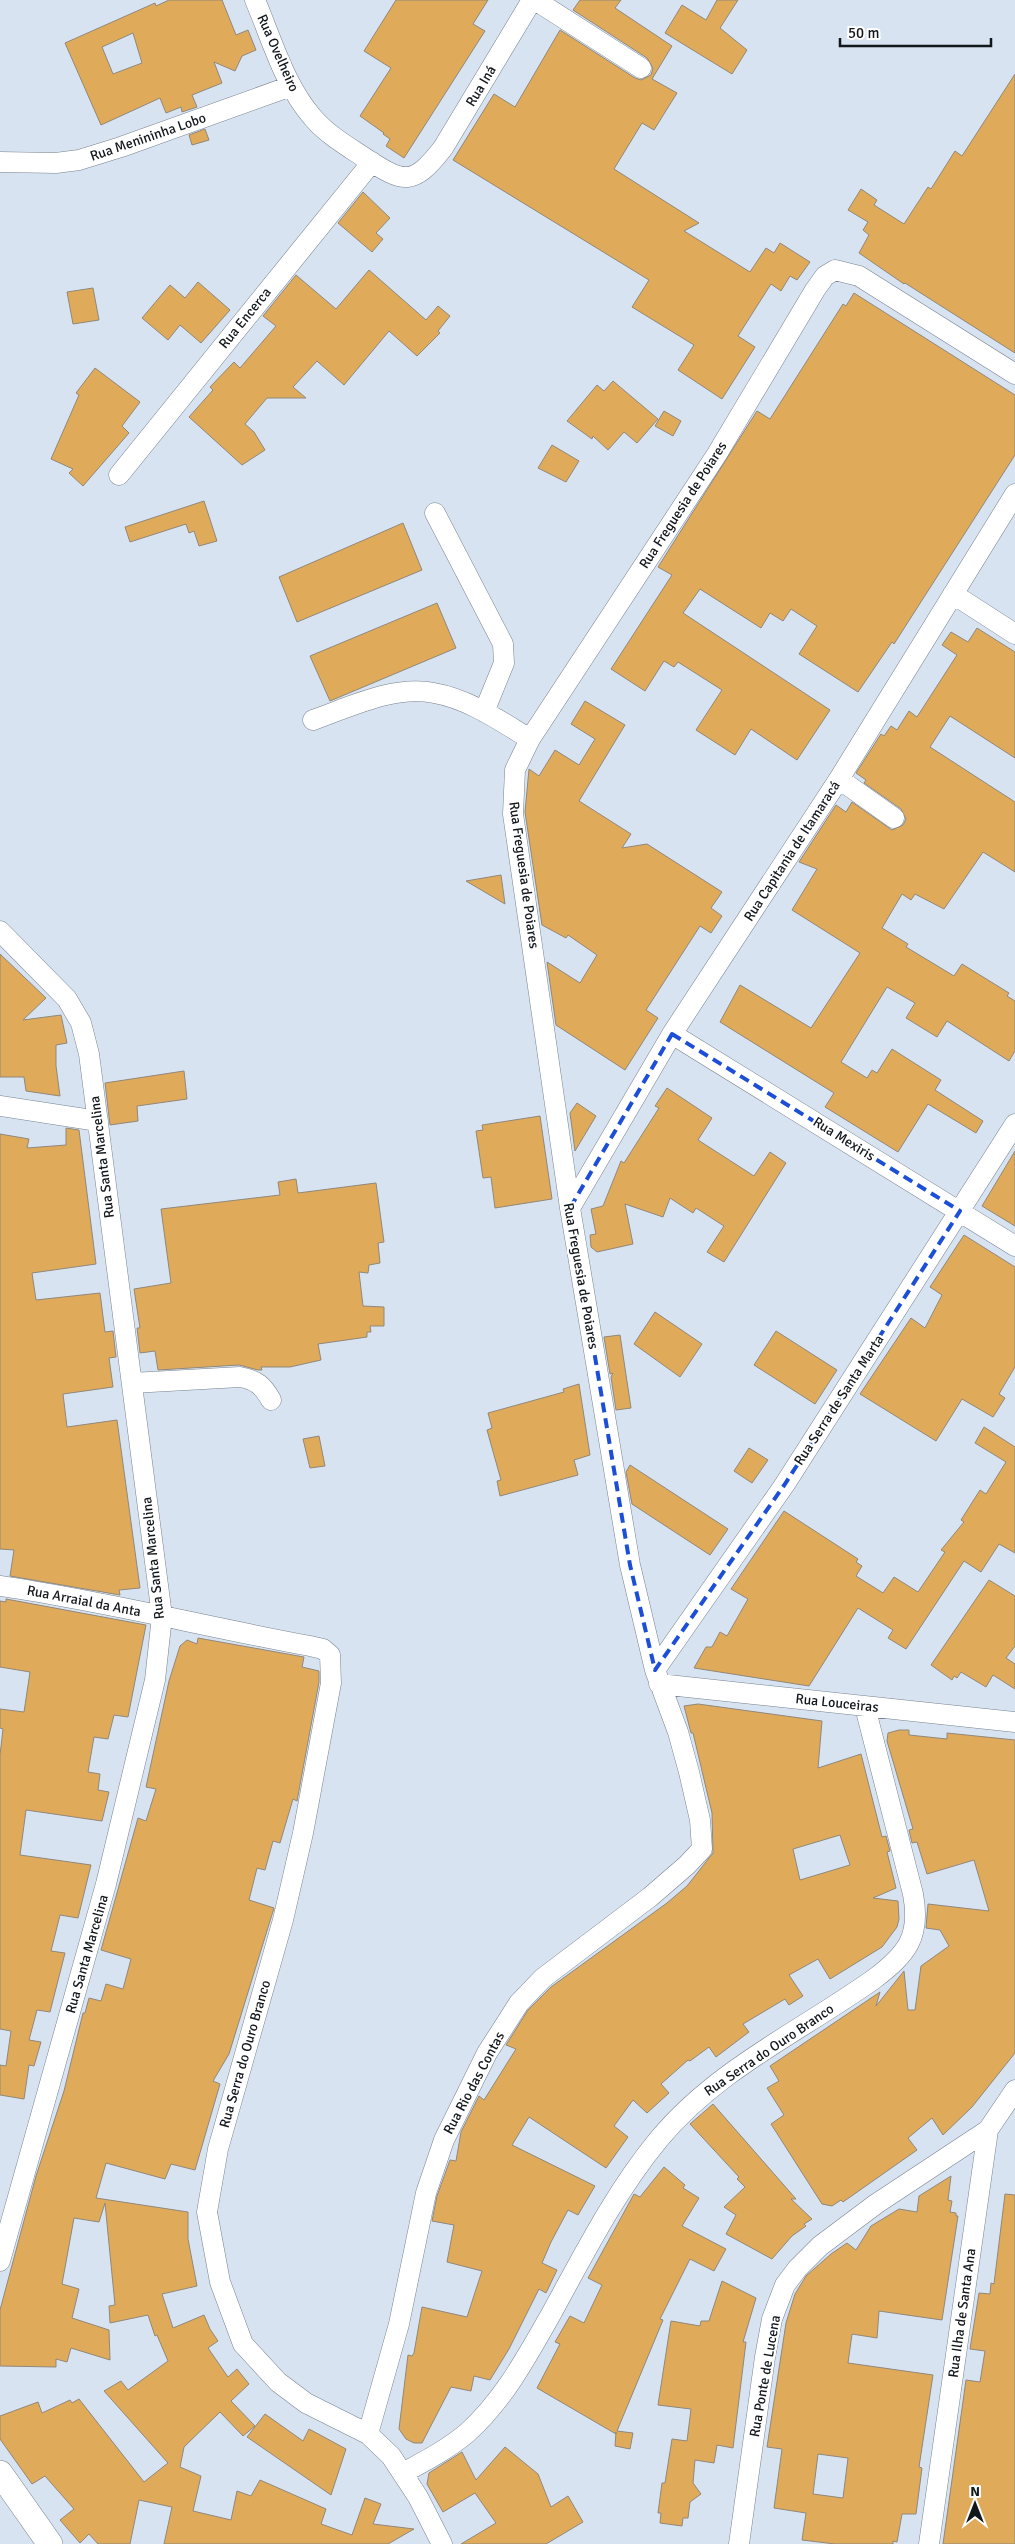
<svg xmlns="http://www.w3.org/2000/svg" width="1015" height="2544" viewBox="0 0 1015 2544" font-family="Signika,sans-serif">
<rect width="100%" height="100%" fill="#d7e3f1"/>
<path fill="#dfab5a" stroke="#91877a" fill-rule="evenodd" d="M 169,0 L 222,0 L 236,35 L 248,30 L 256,50 L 242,56 L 235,71 L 214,62 L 222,83 L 192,95 L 197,107 L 182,112 L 181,107 L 166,113 L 160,98 L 101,125 L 65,43 L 155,3 L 156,6 ZM 133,33 L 142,63 L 113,74 L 102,47 Z
M 396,0 L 488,0 L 473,24 L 485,31 L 404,158 L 386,146 L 390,139 L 383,134 L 384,133 L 360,116 L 391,68 L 364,51 Z
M 580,0 L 621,0 L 615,8 L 672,46 L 652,79 L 677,93 L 654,130 L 642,123 L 614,169 L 699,223 L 684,231 L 750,272 L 766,248 L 774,253 L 780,243 L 810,262 L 797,280 L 790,276 L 781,291 L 771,284 L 738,336 L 755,347 L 722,399 L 678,370 L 694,345 L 632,307 L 649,280 L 453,160 L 494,94 L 515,107 L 560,30 L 635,78 L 641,80 L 651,75 L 653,68 L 647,58 L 573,10 Z
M 717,0 L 738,0 L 720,28 L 747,50 L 732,74 L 665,33 L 682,5 L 706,20 Z
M 1015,74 L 1015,353 L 905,283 L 904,284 L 859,253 L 869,235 L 863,230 L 868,222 L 848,210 L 861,189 L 877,200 L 874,205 L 904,224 L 928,187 L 931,189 L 955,151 L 962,156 Z
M 205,129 L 209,140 L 192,145 L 189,135 Z
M 363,192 L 390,218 L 376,233 L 383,239 L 372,252 L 338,223 Z
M 369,270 L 426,320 L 438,306 L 450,316 L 438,331 L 440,333 L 417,356 L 389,331 L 344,385 L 317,361 L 293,387 L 306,398 L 267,398 L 245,424 L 254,432 L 265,450 L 242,465 L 189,417 L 213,390 L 210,387 L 234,362 L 240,368 L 276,326 L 263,316 L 296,275 L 336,309 Z
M 198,282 L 230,310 L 201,343 L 180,325 L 168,340 L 142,318 L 170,285 L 185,298 Z
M 93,288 L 99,320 L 73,324 L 67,292 Z
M 854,293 L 1015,395 L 1015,455 L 894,644 L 892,642 L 858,692 L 799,654 L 817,626 L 791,609 L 783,621 L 770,613 L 761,628 L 700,589 L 683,613 L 830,710 L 797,760 L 751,729 L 735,755 L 696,730 L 722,690 L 678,662 L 674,667 L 664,661 L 645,691 L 611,669 L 672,575 L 658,567 L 757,411 L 770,419 L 843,304 L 846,306 Z
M 95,368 L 140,402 L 122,426 L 129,433 L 83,486 L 69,473 L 73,469 L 51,459 L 79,395 L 76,393 Z
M 613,381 L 658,419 L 637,443 L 624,432 L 608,450 L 593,436 L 592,439 L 567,421 L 597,385 L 604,391 Z
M 664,411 L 681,421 L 673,436 L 655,426 Z
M 552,445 L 579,461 L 566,482 L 538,468 Z
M 204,501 L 217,541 L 199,546 L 194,531 L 189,533 L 186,524 L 130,542 L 125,527 Z
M 403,523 L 422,570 L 297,622 L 279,577 Z
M 437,603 L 456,648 L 330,701 L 310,656 Z
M 977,628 L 1015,652 L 1015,758 L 950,716 L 930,747 L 1015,802 L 1015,872 L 983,852 L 944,909 L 915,894 L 911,900 L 902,894 L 882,928 L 908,944 L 906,947 L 954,976 L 962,964 L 1009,993 L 1007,996 L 1015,1001 L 1015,1051 L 1009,1061 L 947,1021 L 937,1037 L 906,1018 L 915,1003 L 887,987 L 841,1062 L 867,1078 L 872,1070 L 877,1073 L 892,1049 L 941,1080 L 935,1090 L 983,1121 L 976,1133 L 928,1104 L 898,1152 L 825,1107 L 834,1093 L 720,1022 L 740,985 L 811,1028 L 860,953 L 792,910 L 817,869 L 799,862 L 836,805 L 846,812 L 852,802 L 892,830 L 903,825 L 906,819 L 901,809 L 864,783 L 866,780 L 856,773 L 881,734 L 884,736 L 891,726 L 897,730 L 909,711 L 917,717 L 957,655 L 942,645 L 951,632 L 968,642 Z
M 585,701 L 625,725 L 579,801 L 631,834 L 622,848 L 647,844 L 722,892 L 711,908 L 722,916 L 711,933 L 700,926 L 646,1010 L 658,1018 L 625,1070 L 556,1025 L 547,962 L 580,983 L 597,955 L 568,935 L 566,938 L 542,925 L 525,812 L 529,769 L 539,776 L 555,750 L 579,765 L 595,739 L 571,724 Z
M 501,875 L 505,904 L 466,881 Z
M 0,954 L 46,998 L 23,1020 L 61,1015 L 67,1043 L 56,1045 L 56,1066 L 60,1096 L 26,1091 L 24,1077 L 0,1077 Z
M 184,1071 L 187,1099 L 137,1106 L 138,1121 L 110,1125 L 105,1083 Z
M 667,1088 L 712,1118 L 698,1140 L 754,1176 L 770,1152 L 786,1163 L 724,1262 L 707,1252 L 724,1226 L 696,1208 L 693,1213 L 670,1198 L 663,1217 L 625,1204 L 633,1244 L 597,1252 L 591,1247 L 590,1235 L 596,1234 L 591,1209 L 603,1206 L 621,1161 L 624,1163 L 659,1108 L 655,1106 Z
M 577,1103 L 596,1116 L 575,1151 L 570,1113 Z
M 540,1116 L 552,1199 L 495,1208 L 491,1177 L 483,1178 L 476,1131 L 483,1130 L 482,1125 Z
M 66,1128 L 79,1130 L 96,1264 L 32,1273 L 36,1300 L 100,1293 L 105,1332 L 113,1331 L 116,1357 L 109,1358 L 113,1387 L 63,1394 L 67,1427 L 117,1420 L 140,1588 L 119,1590 L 120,1595 L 10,1576 L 14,1550 L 0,1549 L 0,1134 L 29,1139 L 27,1148 L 66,1145 Z
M 1015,1151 L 1015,1226 L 982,1206 Z
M 296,1179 L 298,1193 L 376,1183 L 384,1242 L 378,1243 L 380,1263 L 369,1265 L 368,1273 L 359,1272 L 363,1306 L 384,1307 L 384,1326 L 370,1326 L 371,1332 L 367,1332 L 367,1337 L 318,1344 L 321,1360 L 290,1367 L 261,1367 L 262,1370 L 258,1370 L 239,1365 L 158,1370 L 155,1351 L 140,1353 L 137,1328 L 140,1328 L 134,1289 L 171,1283 L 161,1209 L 280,1195 L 278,1182 Z
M 964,1235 L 1015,1267 L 1015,1367 L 999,1394 L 1005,1398 L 993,1417 L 962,1399 L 936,1441 L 860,1394 L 911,1318 L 925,1328 L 942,1295 L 930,1287 Z
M 655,1312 L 702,1344 L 680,1377 L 634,1344 Z
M 776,1331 L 837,1370 L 815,1404 L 754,1365 Z
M 620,1335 L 631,1408 L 616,1410 L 611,1377 L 613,1373 L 610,1374 L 604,1337 Z
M 579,1384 L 590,1455 L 574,1460 L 578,1475 L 500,1496 L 497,1481 L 501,1480 L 487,1430 L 492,1428 L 488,1413 L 564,1392 L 563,1389 Z
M 984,1427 L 1015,1447 L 1015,1553 L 999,1544 L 981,1572 L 964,1561 L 906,1649 L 888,1638 L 893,1630 L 858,1608 L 809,1686 L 694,1668 L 706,1647 L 712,1647 L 720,1632 L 727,1636 L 748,1599 L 731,1589 L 784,1511 L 858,1559 L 856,1562 L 862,1566 L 856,1576 L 883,1593 L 894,1577 L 918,1592 L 945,1552 L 941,1550 L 964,1522 L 961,1520 L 980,1490 L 986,1494 L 1006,1462 L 975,1443 Z
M 319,1436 L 325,1466 L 310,1468 L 303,1439 Z
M 749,1448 L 768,1460 L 752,1483 L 734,1471 Z
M 630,1465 L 728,1529 L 710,1555 L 632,1504 L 626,1472 Z
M 989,1580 L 1015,1596 L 1015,1646 L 1006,1658 L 1015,1664 L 1015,1689 L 993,1675 L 986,1687 L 961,1672 L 957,1678 L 954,1676 L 952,1680 L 931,1665 Z
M 6,1599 L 146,1625 L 128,1717 L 114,1715 L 108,1739 L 94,1737 L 88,1772 L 100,1774 L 98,1790 L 109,1792 L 102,1821 L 26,1810 L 20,1855 L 91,1865 L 78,1918 L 60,1915 L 51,1951 L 65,1953 L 50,2012 L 37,2010 L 29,2040 L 41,2042 L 34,2066 L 29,2065 L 24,2099 L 0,2095 L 0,2065 L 6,2066 L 11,2031 L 0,2029 L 0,1755 L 3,1729 L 0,1728 L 0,1709 L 24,1712 L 30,1672 L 0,1667 L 0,1601 L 6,1602 Z
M 198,1638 L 304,1657 L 302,1667 L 319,1671 L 319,1682 L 297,1801 L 293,1799 L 280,1843 L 273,1841 L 265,1870 L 257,1868 L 249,1900 L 274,1908 L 229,2054 L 213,2081 L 220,2084 L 195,2170 L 171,2164 L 165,2179 L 106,2163 L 96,2198 L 188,2212 L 188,2239 L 197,2286 L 162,2294 L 173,2328 L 204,2315 L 210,2329 L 218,2341 L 208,2348 L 228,2377 L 237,2369 L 249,2384 L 231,2401 L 255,2426 L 243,2436 L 220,2412 L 184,2447 L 180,2467 L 201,2476 L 193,2511 L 231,2520 L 237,2491 L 251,2496 L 260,2480 L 326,2509 L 321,2524 L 352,2535 L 365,2498 L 381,2504 L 373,2524 L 414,2529 L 388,2544 L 164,2544 L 172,2507 L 139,2500 L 130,2544 L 98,2544 L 89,2534 L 80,2543 L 60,2520 L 74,2509 L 45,2476 L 32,2484 L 0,2439 L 0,2416 L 38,2402 L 42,2413 L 70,2400 L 72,2403 L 79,2399 L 144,2482 L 168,2463 L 104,2391 L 121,2381 L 128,2390 L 168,2361 L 157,2335 L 155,2336 L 148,2315 L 110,2323 L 109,2306 L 115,2305 L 105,2203 L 99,2222 L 74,2218 L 62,2284 L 79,2289 L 72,2318 L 109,2330 L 110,2360 L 71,2348 L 67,2362 L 56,2359 L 56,2367 L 0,2366 L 0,2310 L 36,2176 L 64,2091 L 83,2013 L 85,2013 L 89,1998 L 101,2001 L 106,1984 L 123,1989 L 131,1959 L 101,1950 L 138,1818 L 146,1821 L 156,1789 L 146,1787 L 169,1681 L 180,1646 L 187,1640 L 197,1644 Z
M 698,1704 L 822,1721 L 818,1768 L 861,1754 L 882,1837 L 886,1836 L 890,1851 L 887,1852 L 896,1888 L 873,1898 L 898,1901 L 899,1919 L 897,1927 L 882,1947 L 830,1979 L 818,1959 L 789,1975 L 803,1996 L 789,2005 L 785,1999 L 743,2024 L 749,2032 L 716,2057 L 709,2047 L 690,2061 L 688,2060 L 661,2084 L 669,2093 L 647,2113 L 633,2100 L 614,2126 L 628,2137 L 606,2168 L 529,2117 L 512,2145 L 595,2186 L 578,2215 L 568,2210 L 551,2242 L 542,2263 L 557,2270 L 546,2293 L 539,2289 L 509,2349 L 490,2380 L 474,2376 L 471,2391 L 451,2387 L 422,2443 L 414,2443 L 406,2439 L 399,2429 L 408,2355 L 412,2356 L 414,2353 L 422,2307 L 467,2317 L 482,2271 L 447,2262 L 454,2225 L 432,2221 L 437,2196 L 450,2160 L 456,2161 L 461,2132 L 479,2096 L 484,2100 L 516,2049 L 506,2045 L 528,2010 L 551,1987 L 667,1903 L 687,1886 L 713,1853 L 712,1813 L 693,1733 L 691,1733 L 684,1706 ZM 840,1835 L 850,1865 L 800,1880 L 793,1849 Z
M 899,1730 L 909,1730 L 909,1735 L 947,1739 L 947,1733 L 1015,1740 L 1015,2053 L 972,2107 L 943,2135 L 932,2118 L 908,2138 L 917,2150 L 843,2202 L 841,2200 L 832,2206 L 822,2204 L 771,2124 L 784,2115 L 767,2088 L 779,2081 L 770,2066 L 880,1992 L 876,2006 L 904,1971 L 908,2010 L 915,2010 L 921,1966 L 949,1946 L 940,1930 L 926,1928 L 928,1904 L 989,1911 L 974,1860 L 927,1874 L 917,1842 L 912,1843 L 909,1830 L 913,1829 L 887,1741 L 888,1733 Z
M 713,2104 L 796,2199 L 791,2199 L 812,2219 L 804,2224 L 806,2226 L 792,2236 L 772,2259 L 726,2234 L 736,2215 L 724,2207 L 745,2187 L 737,2179 L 739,2177 L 690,2124 Z
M 664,2167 L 685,2185 L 683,2188 L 699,2198 L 682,2226 L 726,2249 L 714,2271 L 690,2259 L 660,2319 L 663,2320 L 617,2431 L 633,2433 L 630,2449 L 615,2446 L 616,2432 L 616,2434 L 537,2388 L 560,2344 L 555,2342 L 570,2316 L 584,2323 L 602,2285 L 588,2278 L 634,2194 L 640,2197 Z
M 951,2176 L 948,2200 L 952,2201 L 950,2212 L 956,2213 L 956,2216 L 958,2216 L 942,2320 L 879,2311 L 877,2338 L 852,2334 L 848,2363 L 933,2375 L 919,2467 L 922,2468 L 916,2514 L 902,2514 L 897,2542 L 893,2541 L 893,2544 L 835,2544 L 802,2540 L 806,2513 L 774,2508 L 782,2449 L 767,2447 L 786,2323 L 795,2294 L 806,2276 L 831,2254 L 847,2243 L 856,2250 L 871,2226 L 899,2209 L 917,2212 L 919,2196 ZM 818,2454 L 848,2458 L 843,2498 L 813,2494 Z
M 1005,2194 L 1015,2195 L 1015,2544 L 943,2544 L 966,2380 L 980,2382 L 985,2351 L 970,2349 L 979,2293 L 990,2294 L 991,2283 L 994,2284 Z
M 722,2281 L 756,2298 L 743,2342 L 746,2342 L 733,2448 L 717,2445 L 714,2463 L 695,2460 L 693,2483 L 701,2494 L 690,2502 L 688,2518 L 683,2518 L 682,2526 L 660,2523 L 661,2513 L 658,2513 L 662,2483 L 665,2483 L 672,2439 L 687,2441 L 691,2409 L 658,2405 L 671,2321 L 700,2326 L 701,2321 L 709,2321 Z
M 265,2414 L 303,2441 L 309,2429 L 346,2449 L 331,2495 L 247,2437 Z
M 505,2447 L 538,2474 L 551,2507 L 568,2496 L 583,2522 L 546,2544 L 461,2544 L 496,2523 L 475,2493 L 443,2512 L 427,2484 L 429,2473 L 462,2452 L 476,2480 Z"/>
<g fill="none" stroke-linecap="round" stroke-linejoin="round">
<defs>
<path id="minor" d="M 255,0 C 272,40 285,87 314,119 C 328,135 347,146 365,158 C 405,184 413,186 443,148 L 532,0
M 535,0 L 641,68
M 0,162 L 56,163 L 79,160 L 121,147 L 291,86
M 119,475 L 372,162
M 435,513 L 503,644 L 504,663 L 484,712
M 953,594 L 1015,634
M 313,720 C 350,707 394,685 434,693 C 469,699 500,721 530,739
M 839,779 L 894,818
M 0,931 L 67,999 L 81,1023 L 89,1054 L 162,1616 L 155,1680 L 106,1884 L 0,2261
M 672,1034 L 1015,1246
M 0,1106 L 98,1121
M 570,1208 L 672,1034 L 839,779 L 1015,494
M 132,1383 L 240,1377 C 257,1380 263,1386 271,1400
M 0,1586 C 104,1601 206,1627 310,1646 L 323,1649 L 330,1655 L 331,1683 L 303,1833 L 283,1920 L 218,2149 L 207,2212 L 220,2282 L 243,2344 L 278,2382 L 306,2403 L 368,2434 L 391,2456 L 418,2497 L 442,2544
M 655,1670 L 785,1484 L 1015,1124
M 659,1684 L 1015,1722
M 368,2434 L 399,2324 L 426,2193 L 444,2140 L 487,2053 L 519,2003 L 543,1978 L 650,1897 L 687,1865 L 702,1849 L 700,1820 L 689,1772 L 678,1732 L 655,1670 L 630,1565 L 570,1208 L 513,814 L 515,770 L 530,739 L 717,454 L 815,290 L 825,276 L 835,270 L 859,276 L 1015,374
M 403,2473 C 425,2461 448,2449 467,2433 C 503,2401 526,2358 550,2316 C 583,2256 615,2192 659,2139 C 717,2069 801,2031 874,1979 C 907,1954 921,1937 913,1894 L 865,1707
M 739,2544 L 765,2357 L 772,2319 L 785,2285 L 797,2269 L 820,2246 L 876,2204 L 988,2130
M 929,2544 L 988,2130 L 1015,2090"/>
<path id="tertiary" d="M 0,2473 L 50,2544"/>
</defs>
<use href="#minor" stroke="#78838f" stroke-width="21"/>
<use href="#tertiary" stroke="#78838f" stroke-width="26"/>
<use href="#minor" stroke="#fff" stroke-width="20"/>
<use href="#tertiary" stroke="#fff" stroke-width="25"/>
</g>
<path fill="none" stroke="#1d4ed8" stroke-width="4" stroke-dasharray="10 6" stroke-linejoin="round" d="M 672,1034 L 960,1211 L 785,1484 L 655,1670 L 630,1565 L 570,1208 Z"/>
<g text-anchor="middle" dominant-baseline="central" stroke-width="4.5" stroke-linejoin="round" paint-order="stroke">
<g font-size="14" fill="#12171b" stroke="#fff">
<text transform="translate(278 53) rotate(66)">Rua Ovelheiro</text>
<text transform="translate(481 86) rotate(-59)">Rua Iná</text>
<text transform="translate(148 137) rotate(-19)">Rua Menininha Lobo</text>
<text transform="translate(245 318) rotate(-51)">Rua Encerca</text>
<text transform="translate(683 505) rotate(-57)">Rua Freguesia de Poiares</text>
<text transform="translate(792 851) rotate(-57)">Rua Capitania de Itamaracá</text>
<text transform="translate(524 875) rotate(82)">Rua Freguesia de Poiares</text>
<text transform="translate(844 1139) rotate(32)">Rua Mexiris</text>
<text transform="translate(102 1157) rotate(-97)">Rua Santa Marcelina</text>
<text transform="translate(581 1276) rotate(80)">Rua Freguesia de Poiares</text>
<text transform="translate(839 1400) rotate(-57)">Rua Serra de Santa Marta</text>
<text transform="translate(153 1558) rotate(-96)">Rua Santa Marcelina</text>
<text transform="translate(84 1601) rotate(11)">Rua Arraial da Anta</text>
<text transform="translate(837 1703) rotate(6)">Rua Louceiras</text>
<text transform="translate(87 1954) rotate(-74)">Rua Santa Marcelina</text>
<text transform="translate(769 2050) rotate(-34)">Rua Serra do Ouro Branco</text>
<text transform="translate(245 2054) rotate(-74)">Rua Serra do Ouro Branco</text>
<text transform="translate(474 2083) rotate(-62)">Rua Rio das Contas</text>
<text transform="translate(962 2313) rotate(-82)">Rua Ilha de Santa Ana</text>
<text transform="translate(765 2376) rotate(-80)">Rua Ponte de Lucena</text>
</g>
</g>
<g transform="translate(975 2504)" stroke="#ffffff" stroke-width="4" paint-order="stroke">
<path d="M0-4L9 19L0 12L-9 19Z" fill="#12171b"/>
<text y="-8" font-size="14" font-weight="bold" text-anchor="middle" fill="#12171b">N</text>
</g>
<path d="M840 38v8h151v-8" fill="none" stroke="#12171b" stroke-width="2.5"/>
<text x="848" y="38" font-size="15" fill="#12171b" stroke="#ffffff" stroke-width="4" paint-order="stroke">50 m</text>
</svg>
